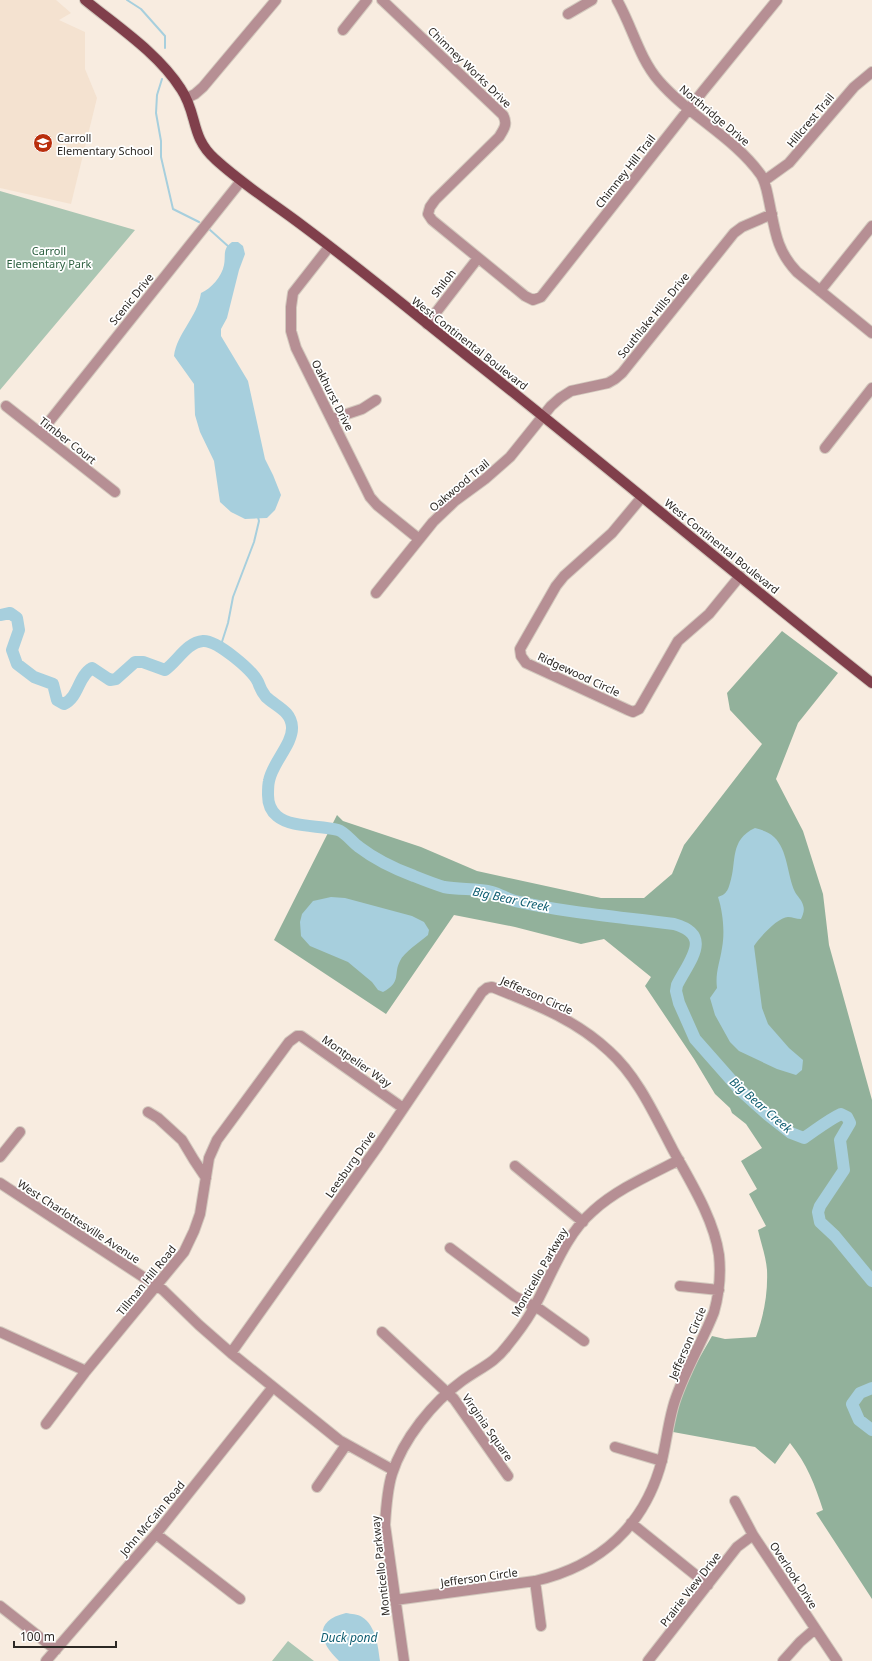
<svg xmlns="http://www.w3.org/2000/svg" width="872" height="1661" viewBox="0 0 872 1661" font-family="'Noto Sans',sans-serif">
<rect width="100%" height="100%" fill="#f8ece0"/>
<path fill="#f4e2d0" d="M 0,0 L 56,0 L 71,13 L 59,20 L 85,32 L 85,69 L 97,98 L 71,204 L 0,188 Z"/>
<path fill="#abc6b3" d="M 0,191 L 135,230 L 0,390 Z
M 288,1641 L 314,1661 L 272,1661 Z"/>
<path fill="#92b19b" d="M 782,631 L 838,673 L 798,723 L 776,779 L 803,831 L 823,894 L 829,945 L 872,1100 L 872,1599 L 816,1513 L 823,1510 C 815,1485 807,1464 790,1443 L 775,1464 L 755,1447 L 673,1432 L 675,1409 L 697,1362 L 712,1336 L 725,1339 L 756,1337 C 764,1315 768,1293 767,1270 C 766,1257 761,1243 758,1230 L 766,1226 L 749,1194 L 757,1189 L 741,1161 L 762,1148 L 746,1124 L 732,1113 L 730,1108 L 715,1094 L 694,1059 L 645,986 L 651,977 L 604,939 L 581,944 L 515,927 L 454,915 L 386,1014 L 274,940 L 337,815 L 343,821 L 421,847 L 477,871 L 601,898 L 644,898 L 672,874 L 684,845 L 762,744 L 730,710 L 727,693 Z"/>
<path fill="#a7cfdd" d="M 232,242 L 238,242 L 243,246 L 245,254 L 239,270 L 227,318 L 221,329 L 221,336 L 248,381 L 265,459 L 273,475 L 281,495 L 275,510 L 267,518 L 245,519 L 231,512 L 220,502 L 214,461 L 200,432 L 195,415 L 194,384 L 174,356 C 177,333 197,318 201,293 C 211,289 222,276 224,265 C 226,255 222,249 232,242 Z
M 755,828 C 762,830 769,832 774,837 C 788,850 787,875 795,892 C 797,896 802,900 803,905 C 805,910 803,915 801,919 C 796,919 792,917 788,917 C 778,917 759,938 754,946 L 762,1008 L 768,1024 L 789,1048 L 803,1060 L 802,1070 L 796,1075 L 777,1069 L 739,1051 L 730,1042 L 715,1015 L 710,998 L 717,988 C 715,973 720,962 722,948 C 725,933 723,912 718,897 C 721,896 725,894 726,892 C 728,890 729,886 730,883 C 737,862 729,840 755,828 Z
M 331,897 L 345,898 L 412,916 L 424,922 L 429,930 L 428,935 C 420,942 404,952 400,961 C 393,974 402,982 383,992 L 378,990 L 372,982 L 348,962 L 310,946 L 301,936 L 300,922 L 302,914 L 313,901 Z
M 346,1613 C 351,1614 358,1614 362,1617 C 376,1626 378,1646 380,1661 L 339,1661 C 319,1642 313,1621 346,1613 Z"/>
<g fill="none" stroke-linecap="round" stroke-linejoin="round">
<path stroke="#a7cfdd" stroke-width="2" d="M 127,0 L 141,9 L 165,36 L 165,48
M 162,79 L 157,95 L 156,113 L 161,141 L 161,157 L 173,209 L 199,222
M 209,229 L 229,247
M 220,648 L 228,623 L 233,597 L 254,542 L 259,521 L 258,517"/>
<path stroke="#a7cfdd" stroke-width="12" d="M 0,615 L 10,613 L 17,618 L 19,630 L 12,650 L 17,664 L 34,677 L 53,684 L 57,700 L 64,704 C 79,697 78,676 92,668 L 110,680 L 116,679 L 135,662 L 143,662 L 165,670 C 177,662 187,642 203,641 C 217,640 252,670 258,682 C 260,688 262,692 266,697 C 277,707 291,711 292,727 C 293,744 272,763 269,781 C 268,785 268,790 268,795 C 268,803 271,811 277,816 C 291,828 320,825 338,830 C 345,832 352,842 359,847 C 376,860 395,869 414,876 C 424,880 434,884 444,887 C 460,890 477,888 492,892 C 500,894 507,899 515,901 C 567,913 621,917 674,924 C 714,935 689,961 677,985 L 676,991 L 679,1003 L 695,1039 L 740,1090 L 768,1115 L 791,1133 L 804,1138 C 816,1130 828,1120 841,1114 L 847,1117 L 850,1123 L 840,1140 L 844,1170 L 820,1206 L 818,1212 L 820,1222 L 835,1236 L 872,1281
M 872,1388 L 860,1393 L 852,1404 L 859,1420 L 872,1430"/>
<defs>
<path id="minor" d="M 382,0 L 503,115 C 508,124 504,129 499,137 L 435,200 L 430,207 L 428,214 L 432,220 L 525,296 L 533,300 L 541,297 L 703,91 L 777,0
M 617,0 C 632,26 639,58 659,81 C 689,116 734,137 761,175 C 766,183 767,192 769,201 C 775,230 776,250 797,272 L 872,333
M 568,14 L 592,0
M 343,30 L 367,0
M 187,98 L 195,94 L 203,87 L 276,0
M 764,181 L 789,163 L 854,87 L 872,72
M 329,247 L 293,293 L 291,307 L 291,331 L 296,348 L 370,497 L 377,505 L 419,539
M 820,291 L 872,226
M 427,324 L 478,258
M 6,406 L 115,492
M 332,419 L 362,409 L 376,400
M 40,433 L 241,181
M 825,448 L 872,388
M 642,497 L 612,533 L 564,576 L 556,586 L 520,649 L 521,656 L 526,663 L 628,710 L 633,712 L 639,709 L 678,641 L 709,614 L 740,576
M 376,593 L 433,522 L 455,501 L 485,479 L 510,457 L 551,406 L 560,398 L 571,391 L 608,383 L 615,379 L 622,373 L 734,233 L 742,227 L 772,214
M 148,1112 L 158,1118 L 182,1140 L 194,1160 L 206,1178
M 0,1157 L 20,1132
M 515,1166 L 583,1222
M 0,1183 L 163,1290 L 199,1325 L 231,1353 L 339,1440 L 393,1470
M 450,1248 L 514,1296 L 541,1310 L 584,1341
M 680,1286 L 719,1290
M 0,1332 L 86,1371
M 382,1332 L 454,1399 L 508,1476
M 231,1353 L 378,1146 L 482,992 L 487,988 L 492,987 C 534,1004 575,1019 609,1051 C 638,1077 655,1116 673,1150 C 690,1181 714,1219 719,1255 C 721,1274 719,1294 714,1312 C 702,1343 681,1377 673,1407 C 668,1425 666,1443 662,1460 C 645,1526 600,1566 535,1581 L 395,1600
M 46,1424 L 86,1371 L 184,1252 L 194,1231 L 200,1214 L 209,1158 L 217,1140 L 289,1042 L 297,1036 L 301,1036 L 403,1108
M 615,1447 L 662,1461
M 317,1487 L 346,1445
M 735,1501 L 753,1535 L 837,1661
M 631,1523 L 708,1585
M 156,1534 L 240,1599
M 535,1581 L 541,1626
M 0,1606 L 56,1650
M 46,1661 L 156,1534 L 273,1387
M 404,1661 L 385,1525 C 386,1508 387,1490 392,1474 C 403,1439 433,1402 462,1381 C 478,1369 495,1363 507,1346 C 516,1335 525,1323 532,1311 C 551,1278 563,1237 593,1211 C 617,1189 650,1175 679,1160
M 648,1661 L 737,1547 L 753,1535
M 783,1661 L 800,1642 L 815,1629"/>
<path id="major" d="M 85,0 C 118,27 158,53 181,89 C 198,114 190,137 215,159 C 242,184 274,204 303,226 C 358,267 411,311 465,354 C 602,462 735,575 872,683"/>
</defs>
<use href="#minor" stroke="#d3c9be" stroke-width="12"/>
<use href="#major" stroke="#d3c9be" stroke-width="12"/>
<use href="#minor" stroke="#b68f94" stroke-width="10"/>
<use href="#major" stroke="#803f4b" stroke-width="10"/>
</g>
<defs>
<symbol id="school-disc" viewBox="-11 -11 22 22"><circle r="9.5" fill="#b92e0c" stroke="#fff"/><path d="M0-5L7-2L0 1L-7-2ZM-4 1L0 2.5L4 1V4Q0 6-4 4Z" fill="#fff"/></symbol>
</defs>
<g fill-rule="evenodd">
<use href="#school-disc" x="32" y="132" width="22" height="22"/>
</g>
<g text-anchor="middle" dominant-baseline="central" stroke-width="3.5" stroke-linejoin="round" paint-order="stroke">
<g font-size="11" fill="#2c2824" stroke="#fff">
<text transform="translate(470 67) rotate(44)">Chimney Works Drive</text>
<text transform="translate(715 115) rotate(40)">Northridge Drive</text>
<text transform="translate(810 120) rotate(-50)">Hillcrest Trail</text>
<text transform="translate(625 171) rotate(-52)">Chimney Hill Trail</text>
<text transform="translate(443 283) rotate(-52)">Shiloh</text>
<text transform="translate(131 299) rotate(-51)">Scenic Drive</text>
<text transform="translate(653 315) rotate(-51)">Southlake Hills Drive</text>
<text transform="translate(470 343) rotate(38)">West Continental Boulevard</text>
<text transform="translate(333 395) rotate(63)">Oakhurst Drive</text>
<text transform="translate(68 440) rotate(38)">Timber Court</text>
<text transform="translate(459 485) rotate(-40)">Oakwood Trail</text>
<text transform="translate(722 546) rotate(39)">West Continental Boulevard</text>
<text transform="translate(579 674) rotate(25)">Ridgewood Circle</text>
<text transform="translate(537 995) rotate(24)">Jefferson Circle</text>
<text transform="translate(357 1061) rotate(35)">Montpelier Way</text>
<text transform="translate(350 1164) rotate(-55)">Leesburg Drive</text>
<text transform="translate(79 1221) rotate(33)">West Charlottesville Avenue</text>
<text transform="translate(539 1272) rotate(-60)">Monticello Parkway</text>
<text transform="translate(146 1280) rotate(-51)">Tillman Hill Road</text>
<text transform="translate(687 1343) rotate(-67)">Jefferson Circle</text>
<text transform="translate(488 1427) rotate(55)">Virginia Square</text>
<text transform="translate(152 1518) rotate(-50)">John McCain Road</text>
<text transform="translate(380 1566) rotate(-96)">Monticello Parkway</text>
<text transform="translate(794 1575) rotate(57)">Overlook Drive</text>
<text transform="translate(479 1577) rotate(-8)">Jefferson Circle</text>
<text transform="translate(690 1589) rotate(-52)">Prairie View Drive</text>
</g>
<g font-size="11" fill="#2c2824" stroke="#fff" text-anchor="start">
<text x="57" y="137">Carroll<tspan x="57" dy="13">Elementary School</tspan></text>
</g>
<g font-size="11" fill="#2d6040" stroke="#fff">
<text x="49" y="250">Carroll<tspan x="49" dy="13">Elementary Park</tspan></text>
</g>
<g font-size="12" font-style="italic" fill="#105e72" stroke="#fff">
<text transform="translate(511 899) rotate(12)">Big Bear Creek</text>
<text transform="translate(761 1105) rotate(41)">Big Bear Creek</text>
<text x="349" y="1637">Duck pond</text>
</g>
</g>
<path d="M14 1641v6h102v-6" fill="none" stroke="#2c2824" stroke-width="2"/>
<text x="20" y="1641" font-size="12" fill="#2c2824" stroke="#ffffff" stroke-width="3" paint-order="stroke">100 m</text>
</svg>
